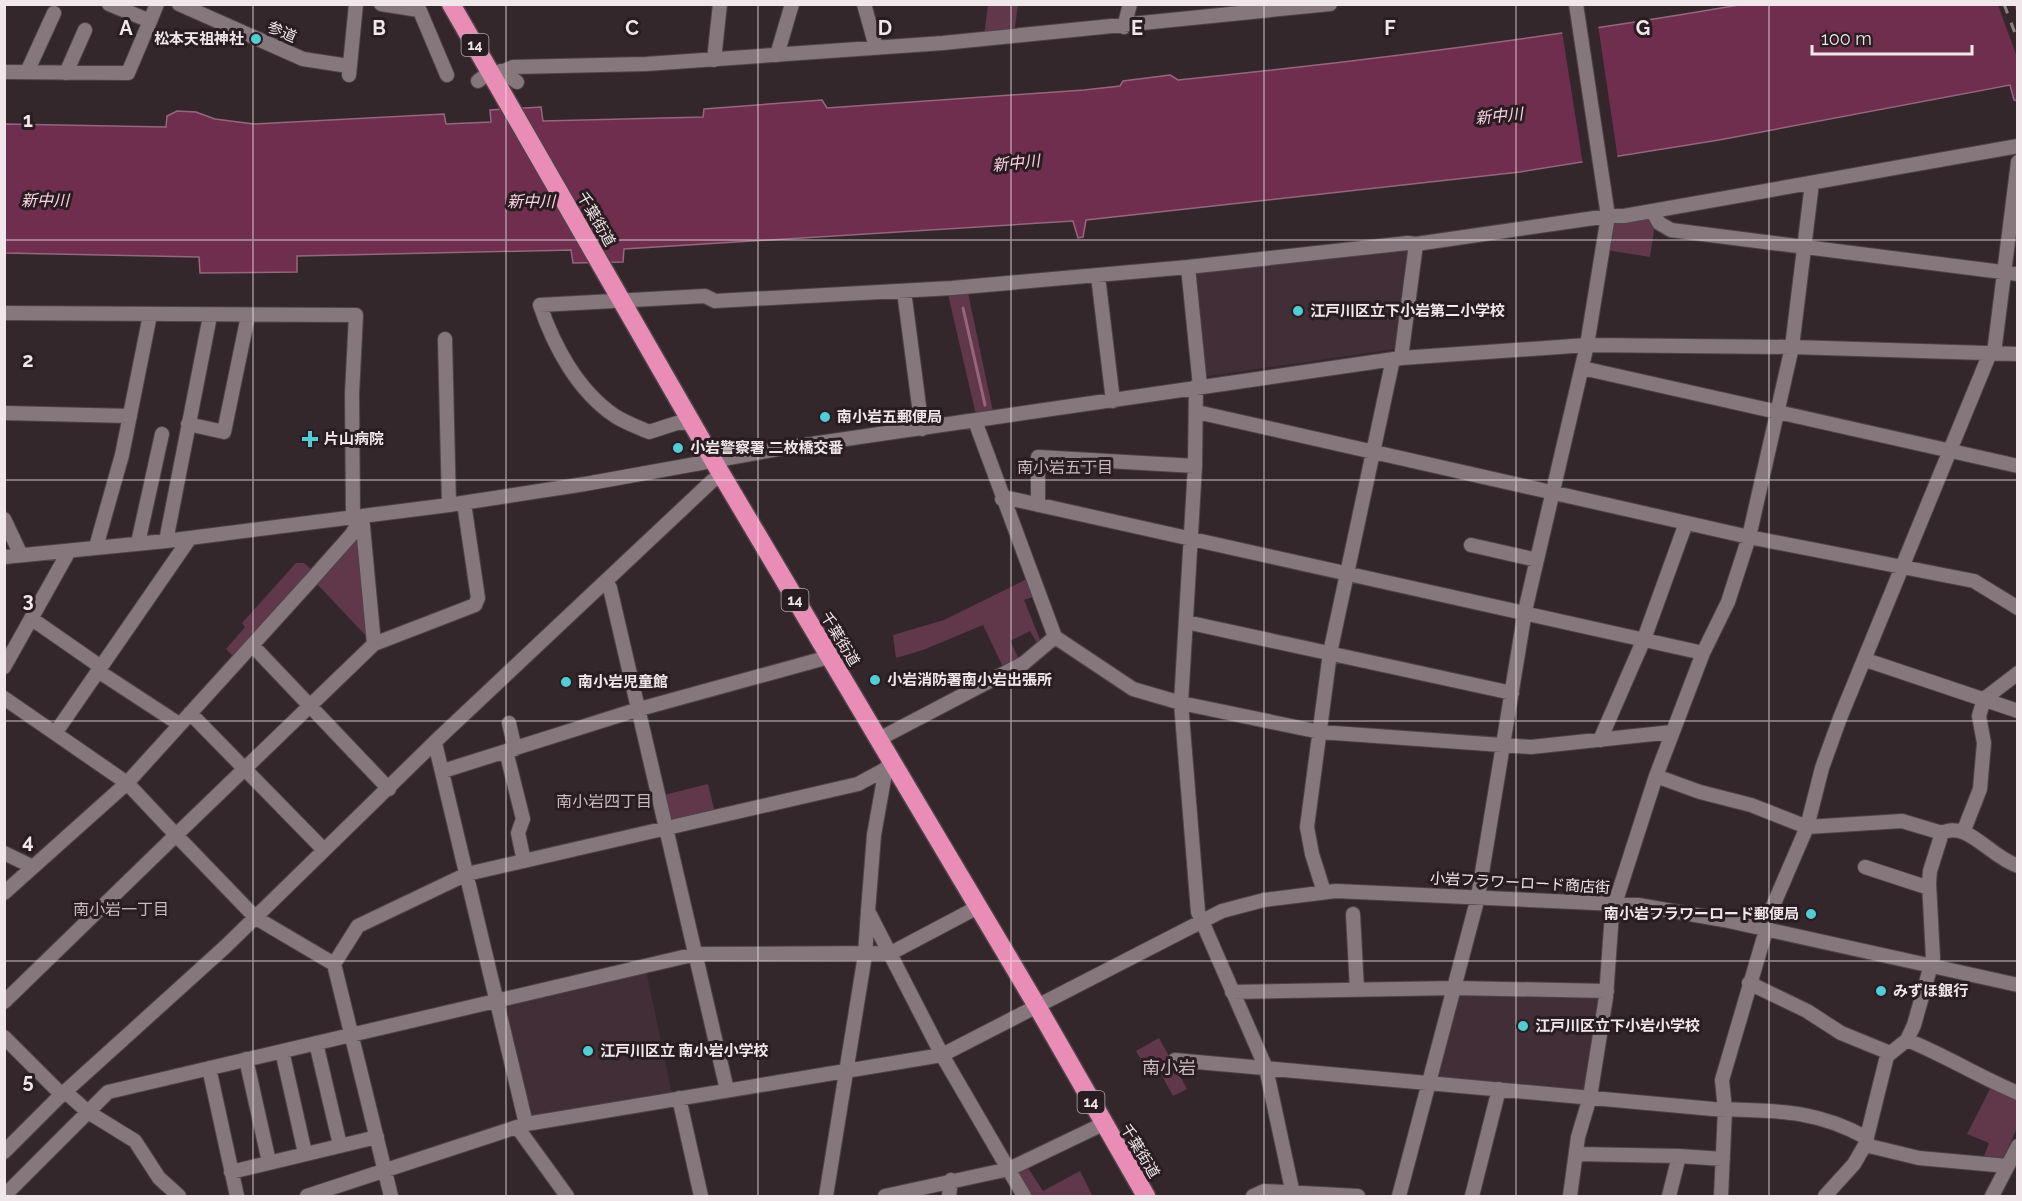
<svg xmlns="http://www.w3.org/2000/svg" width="2022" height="1201" viewBox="0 0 2022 1201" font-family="Raleway,'Noto Sans JP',sans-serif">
<rect width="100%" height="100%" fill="#34272c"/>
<path fill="#412e36" d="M 1409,247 L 1395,349 L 1202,377 L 1193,270 Z
M 646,970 L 672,1094 L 528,1118 L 504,1004 Z
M 1459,992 L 1600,995 L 1584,1092 L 1438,1079 L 1435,1077 Z"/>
<path fill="#60384a" d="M 988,5 L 1018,5 L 1014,34 L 984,36 Z
M 1648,215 L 1655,224 L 1650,257 L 1606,250 L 1615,216 Z
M 967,288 L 993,412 L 976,415 L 947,290 Z
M 358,538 L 368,638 L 317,584 Z
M 296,563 L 304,563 L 312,570 L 234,657 L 226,649 L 245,627 L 242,623 Z
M 1031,577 L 1038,595 L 1024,600 L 1041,642 L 1038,645 L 1030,631 L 1010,641 L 1019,659 L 1003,667 L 983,625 L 923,650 L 896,658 L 893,635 L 944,620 Z
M 708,784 L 715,813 L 667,824 L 660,796 Z
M 1159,1038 L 1187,1089 L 1173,1096 L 1160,1072 L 1151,1077 L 1136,1051 Z
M 1991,1087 L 2017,1099 L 2017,1128 L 2002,1161 L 1983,1159 L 1989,1143 L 1967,1134 Z
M 1026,1165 L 1043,1191 L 1080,1171 L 1092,1195 L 1029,1196 L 1015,1171 Z"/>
<path fill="#702e4e" stroke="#96667d" stroke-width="1.5" d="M 1739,5 L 2017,5 L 2017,101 L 2014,100 L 2010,85 L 1719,140 L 1520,172 L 1086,220 L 1083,237 L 1078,238 L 1073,221 L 624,249 L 623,262 L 573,263 L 571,250 L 297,256 L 297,272 L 200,273 L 199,257 L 5,253 L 5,124 L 166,127 L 167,116 L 177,111 L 196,112 L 215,119 L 254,124 L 444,114 L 446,124 L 491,122 L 490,110 L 541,107 L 543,121 L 703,117 L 704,109 L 822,100 L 827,108 L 1084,90 L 1120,86 L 1123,81 L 1170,75 L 1178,80 C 1366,61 1552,37 1739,5 Z"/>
<path fill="#34272c" d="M 1998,5 L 2014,5 L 2017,14 L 2017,57 Z
M 1598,25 L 1618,160 L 1583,165 L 1562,31 Z"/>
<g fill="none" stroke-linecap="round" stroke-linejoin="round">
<path stroke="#96667d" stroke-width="3" d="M 963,308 L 985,405"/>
<defs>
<path id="minor" d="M 109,4 L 150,21 L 157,4
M 179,4 L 303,59 L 342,65
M 381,4 L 419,10
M 417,4 L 447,75
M 864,4 L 876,47
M 1124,27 L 1130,4
M 777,55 L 792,4
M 714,60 L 720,4
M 501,71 L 517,82
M 4,72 L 128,73 L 150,21
M 27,72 L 54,13
M 66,73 L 85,30
M 349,75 L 356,4
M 492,76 L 513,67 L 646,64 L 943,43 L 1330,4
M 478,81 L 490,72
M 1653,212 L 1659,223 L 1671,230 L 2018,274
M 1098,276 L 1113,401
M 904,291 L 922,429
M 4,313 L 356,315 L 352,394 L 353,517
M 445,339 L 449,505
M 1994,353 L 2018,162
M 1401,358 L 1416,244
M 1582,368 L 2018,466
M 1196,386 L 1195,466 L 1181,703 L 1198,912 L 1266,1068 L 1293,1194
M 1200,386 L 1188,267 L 1408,243 L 1416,244 L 1608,216 L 1624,216 L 2018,146
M 1197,412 L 1749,537 L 1974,581 L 2018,608
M 4,413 L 130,416
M 975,421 L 1055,637 L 1133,689 L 1181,703 L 1320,732 L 1531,747 L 1672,732
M 692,423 L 677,423 L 649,432 C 638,427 626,423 615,416 C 578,391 554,347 540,305 L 705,296 L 715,301 L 952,288 L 1188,267
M 188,424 L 224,432 L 248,316
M 1002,499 L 1008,498 L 1703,653
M 1038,505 L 1038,457 L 1195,466
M 362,516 L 374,644
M 4,519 L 21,555
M 166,541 L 210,316
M 138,543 L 162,434
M 1471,545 L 1537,560
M 96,547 L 122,455 L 150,315
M 4,557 L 166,541 L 449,505 L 585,484 L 784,448 L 1401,358 L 1587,345 L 1792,347 L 2018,354
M 606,581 L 610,588 L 727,1090
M 32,619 L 101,667
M 1186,622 L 1512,693
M 253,646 L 389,789
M 1866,660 L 2018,711
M 4,667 L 69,551
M 98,671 L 179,724
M 4,698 L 127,783 L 176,835 L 374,644 L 475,605 L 478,598 L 464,503
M 190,713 L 324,850
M 509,723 L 515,749
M 56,732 L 190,538
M 879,739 L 1024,663 L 1055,637
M 1600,740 L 1644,639 L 1686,523
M 435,743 L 526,1124
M 506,751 L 523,819 L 518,833 L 524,861
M 886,768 L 874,835 L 868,911 L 942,1055 L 1024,1196
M 443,771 L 636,710 L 829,657
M 1656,776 L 1700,792 L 1751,805 L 1807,827 L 1902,821 L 1942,833 C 1967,820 1989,856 2018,866
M 1964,830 L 1980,789 L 1984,743 L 1979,716 L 1984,699 L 2018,673
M 4,853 L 33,867
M 1865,867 L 1929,888
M 1324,892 L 1312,854 L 1307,827 L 1330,653 L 1393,359
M 4,893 L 127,783 L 313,578 L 352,534 L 362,516
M 1353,914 L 1357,990
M 1763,929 L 1807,827 L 1822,768 L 1840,718 L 1990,353
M 334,964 L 358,926 L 467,874 L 858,784 L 893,765
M 1749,983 L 1807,1011 L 1841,1033 L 1890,1053
M 1232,992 L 1455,988 L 1607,991
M 4,1002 L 176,835 L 256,918 L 334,964 L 391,1196
M 4,1037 L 58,1091 L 70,1096 L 88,1112 L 135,1141 L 159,1178 L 179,1196
M 1907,1040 C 1945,1055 1979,1077 2018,1093
M 316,1043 L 340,1145
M 282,1051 L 305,1153
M 246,1059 L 269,1162
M 1175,1060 L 1713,1109 C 1772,1111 1813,1108 1867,1138
M 209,1068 L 237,1196
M 679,1098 L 701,1196
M 517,1127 L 567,1196
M 1865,1145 L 1919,1158 L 2007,1166
M 4,1152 L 57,1099 L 225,947 L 441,736 L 712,481 L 722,475
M 1576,1154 L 1679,1156
M 231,1172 L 377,1137
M 4,1196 L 108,1092 L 696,954 L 891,953 L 978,907
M 307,1196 L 526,1124 L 942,1055 L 1222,911 L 1264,900 L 1336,891 L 1638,905 L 1724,920 L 2018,985
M 826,1196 L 865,955 L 868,911
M 885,1196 L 1009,1169 L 1103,1124
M 949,1196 L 951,1180
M 1253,1196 L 1264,1191 L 1358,1196
M 1399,1196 L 1478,897 L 1525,611 L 1587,345 L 1608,216 L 1576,4
M 1472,1196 L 1499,1089
M 1570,1196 L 1578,1137 L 1590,1097 L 1606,997 L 1612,913 L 1656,776 L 1703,653 L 1728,602 L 1749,537 L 1792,347 L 1812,183
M 1669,1196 L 1679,1156 L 1723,1159
M 1721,1196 L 1725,1110 L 1722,1080 L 1766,930
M 1825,1196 L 1854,1164 L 1865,1145 L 1887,1056 L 1907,1040 L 1914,1025 L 1933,958 L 1929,883 L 1930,871 L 1942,833
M 1992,1196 L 2018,1146"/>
<path id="highway" d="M 451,4 L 720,472 L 1037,1006 L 1146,1196"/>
</defs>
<use href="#minor" stroke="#4e4347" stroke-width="16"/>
<use href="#highway" stroke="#4e4347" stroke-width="21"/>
<use href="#minor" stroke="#86777d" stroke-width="14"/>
<use href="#highway" stroke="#e98db6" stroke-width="18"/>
<path stroke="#8d8286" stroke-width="3" stroke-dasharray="10 10" stroke-linecap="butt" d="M 2004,4 L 2018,41"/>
</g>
<path fill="none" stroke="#efe7ea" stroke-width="1.5" stroke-opacity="0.55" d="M 253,4 L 253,1196M 506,4 L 506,1196M 758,4 L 758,1196M 1011,4 L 1011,1196M 1264,4 L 1264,1196M 1516,4 L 1516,1196M 1769,4 L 1769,1196M 4,240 L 2018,240M 4,480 L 2018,480M 4,721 L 2018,721M 4,961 L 2018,961"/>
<g fill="#52ccd5" stroke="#291d22" stroke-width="2">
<circle cx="256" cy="39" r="6"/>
<circle cx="1298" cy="311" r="6"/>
<circle cx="825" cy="417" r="6"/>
<path d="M307 430h6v6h6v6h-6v6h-6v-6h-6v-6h6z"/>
<circle cx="678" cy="448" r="6"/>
<circle cx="875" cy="680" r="6"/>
<circle cx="566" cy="682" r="6"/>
<circle cx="1811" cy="914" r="6"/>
<circle cx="1881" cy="991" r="6"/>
<circle cx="1523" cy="1026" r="6"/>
<circle cx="588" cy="1051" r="6"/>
</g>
<g text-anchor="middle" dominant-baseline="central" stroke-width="6" stroke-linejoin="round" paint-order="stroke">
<g fill="#291d22" stroke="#b4aaae" stroke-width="1.5">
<rect x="461.5" y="34" width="27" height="22" rx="4.5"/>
<rect x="781.5" y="589" width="27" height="22" rx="4.5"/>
<rect x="1077.5" y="1091" width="27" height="22" rx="4.5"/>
</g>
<g font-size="14" font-weight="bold" fill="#efe7ea">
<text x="475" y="45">14</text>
<text x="795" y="600">14</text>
<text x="1091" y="1102">14</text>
</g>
<g font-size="15" fill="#efe7ea" stroke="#291d22">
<text transform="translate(282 32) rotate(24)">参道</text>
<text transform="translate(596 219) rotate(60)">千葉街道</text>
<text transform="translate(840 639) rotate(59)">千葉街道</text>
<text transform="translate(1520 883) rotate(3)">小岩フラワーロード商店街</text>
<text transform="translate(1140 1151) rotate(59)">千葉街道</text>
</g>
<g font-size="15" font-weight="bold" fill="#efe7ea" stroke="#291d22" text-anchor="start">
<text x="244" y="39" text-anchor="end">松本天祖神社</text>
<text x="1310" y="311">江戸川区立下小岩第二小学校</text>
<text x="837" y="417">南小岩五郵便局</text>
<text x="324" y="439">片山病院</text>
<text x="690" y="448">小岩警察署 二枚橋交番</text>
<text x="887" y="680">小岩消防署南小岩出張所</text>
<text x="578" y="682">南小岩児童館</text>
<text x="1799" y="914" text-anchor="end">南小岩フラワーロード郵便局</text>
<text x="1893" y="991">みずほ銀行</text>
<text x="1535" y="1026">江戸川区立下小岩小学校</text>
<text x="600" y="1051">江戸川区立 南小岩小学校</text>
</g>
<g font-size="16" font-style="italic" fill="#fdd3e3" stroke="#291d22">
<text transform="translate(1499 116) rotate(-6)">新中川</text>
<text transform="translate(1016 163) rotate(-6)">新中川</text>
<text x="45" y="200">新中川</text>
<text x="531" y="201">新中川</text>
</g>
<g font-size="16" fill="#cab9bf" stroke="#291d22">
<text x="1065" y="467">南小岩五丁目</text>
<text x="604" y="801">南小岩四丁目</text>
<text x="121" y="909">南小岩一丁目</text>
</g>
<g font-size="18" fill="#cab9bf" stroke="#291d22">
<text x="1169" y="1067">南小岩</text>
</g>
</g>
<g font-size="20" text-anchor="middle" font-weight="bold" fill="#efe7ea" stroke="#291d22" stroke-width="6" stroke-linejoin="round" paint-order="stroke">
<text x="126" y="35">A</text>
<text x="379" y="35">B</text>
<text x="632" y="35">C</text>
<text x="885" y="35">D</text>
<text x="1137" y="35">E</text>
<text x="1390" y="35">F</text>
<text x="1643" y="35">G</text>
<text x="28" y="127">1</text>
<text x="28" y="367">2</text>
<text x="28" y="607">3</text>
<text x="28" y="848">4</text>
<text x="28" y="1088">5</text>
</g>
<rect width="2022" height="1201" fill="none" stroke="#efe7ea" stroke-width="12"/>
<path d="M1812 45v9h160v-9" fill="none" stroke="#efe7ea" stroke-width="3"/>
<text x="1821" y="45" font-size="18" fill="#efe7ea" stroke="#291d22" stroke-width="4.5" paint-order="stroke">100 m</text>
</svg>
